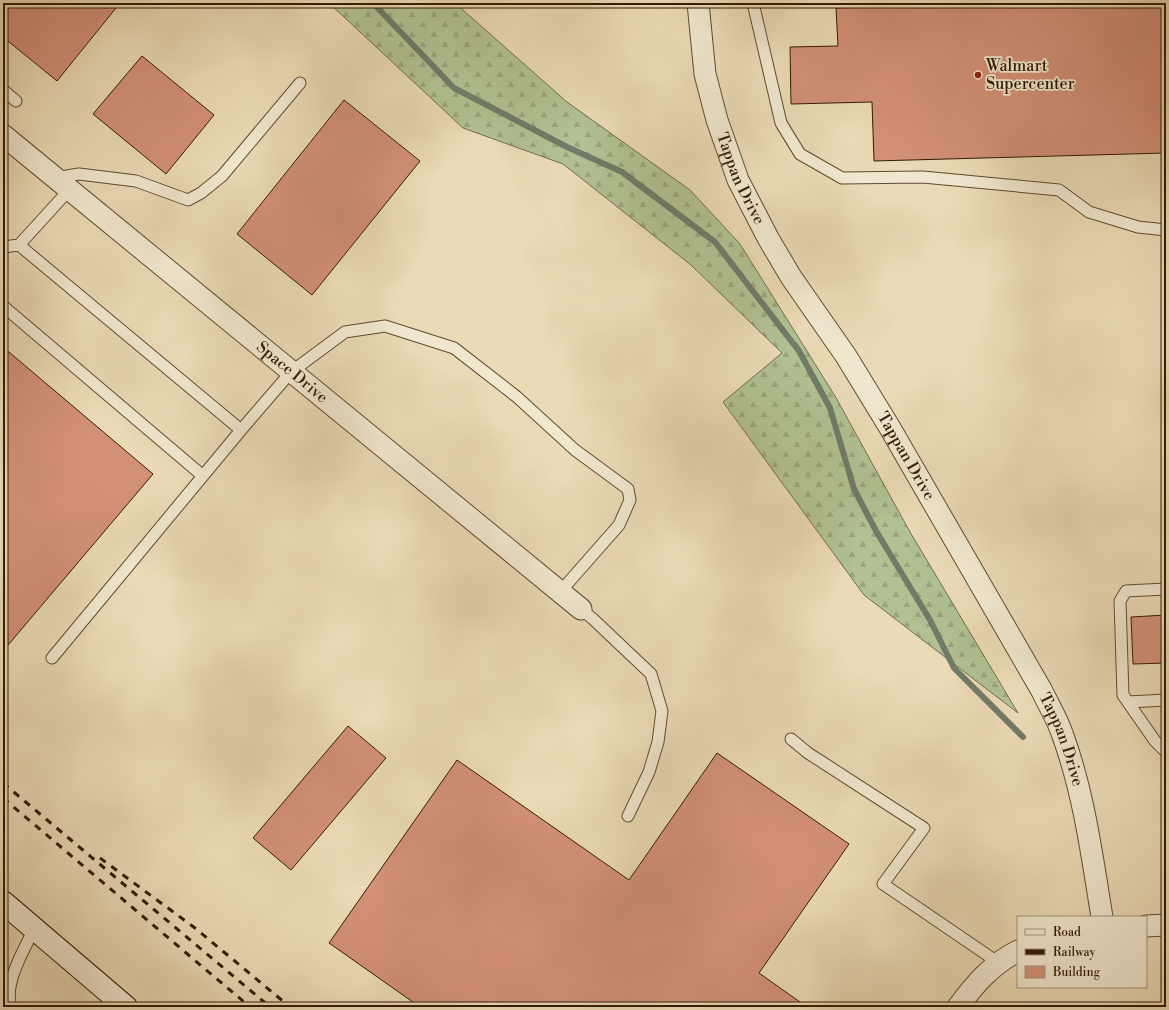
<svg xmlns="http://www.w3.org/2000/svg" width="1169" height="1010" viewBox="0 0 1169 1010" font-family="'Libre Bodoni',serif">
<defs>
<pattern id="forest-firs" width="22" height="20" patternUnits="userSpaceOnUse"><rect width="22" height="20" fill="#b1c192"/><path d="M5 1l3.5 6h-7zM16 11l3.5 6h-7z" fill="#99a57c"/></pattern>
</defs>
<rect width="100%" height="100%" fill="#eadab5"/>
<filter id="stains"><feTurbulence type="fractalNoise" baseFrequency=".005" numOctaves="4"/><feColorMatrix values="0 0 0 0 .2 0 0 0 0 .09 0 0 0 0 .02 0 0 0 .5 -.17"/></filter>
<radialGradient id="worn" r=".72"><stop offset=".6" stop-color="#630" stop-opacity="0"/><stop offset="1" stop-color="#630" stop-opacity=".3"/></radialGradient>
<path fill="url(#forest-firs)" stroke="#726e4b" d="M 329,3 L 455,3 L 567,102 L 690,190 L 740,244 L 835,396 L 910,532 L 1018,713 L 864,595 L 723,402 L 782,353 L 691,265 L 563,164 L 463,128 Z"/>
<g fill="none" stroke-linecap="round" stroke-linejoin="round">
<path stroke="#707b69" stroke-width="6" d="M 373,3 L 454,88 L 567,147 L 622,172 L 715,242 L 799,351 L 830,408 L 854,489 L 876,531 L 930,620 L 954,668 L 1023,737"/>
</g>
<path fill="#d29077" stroke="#331b04" d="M 3,3 L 120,3 L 57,81 L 3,37 Z
M 870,3 L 1166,3 L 1166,153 L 874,161 L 872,102 L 791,104 L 790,47 L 838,46 L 836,8 L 870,7 Z
M 142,56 L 214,115 L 166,174 L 93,114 Z
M 344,100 L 420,161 L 312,295 L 237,234 Z
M 3,347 L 153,474 L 3,651 Z
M 1166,615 L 1166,663 L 1133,664 L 1131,617 Z
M 348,726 L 386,758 L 291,870 L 253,838 Z
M 717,753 L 849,844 L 759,973 L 807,1007 L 420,1007 L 329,943 L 457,760 L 629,880 Z"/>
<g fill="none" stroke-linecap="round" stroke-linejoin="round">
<defs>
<path id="lane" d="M 753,3 L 781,123 L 800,154 L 842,178 L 923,177 L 1059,190 L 1089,212 L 1138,227 L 1166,230
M 3,90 L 16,101
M 55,178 L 79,174 L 136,181 L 188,200 L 201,193 L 222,176 L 300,83
M 19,245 L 241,430
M 3,247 L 19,245 L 69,190
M 3,306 L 203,476
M 1166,589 L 1126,591 L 1120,601 L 1123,695 L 1155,741 L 1166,752
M 581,609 L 593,619 L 651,674 L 662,711 L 658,742 L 649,772 L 628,816
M 52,658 L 241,430 L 291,372 L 345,332 L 385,326 L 454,348 L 517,397 L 575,450 L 628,489 L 630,500 L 619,525 L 560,592
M 1128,702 L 1166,700
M 791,739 L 808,753 L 924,828 L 883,884 L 999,963
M 11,1007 C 3,984 24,950 34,929"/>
<g id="street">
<path id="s1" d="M 698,3 L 705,74 L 717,120 L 738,180 L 768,238 L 791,277 L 846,356 L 890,428 L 1042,691 C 1049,706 1058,720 1063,736 C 1084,794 1092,856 1102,917"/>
<path id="s2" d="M 3,135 L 581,609"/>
<path d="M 1146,926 L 1166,925"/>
<path d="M 958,1007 C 974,985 992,964 1018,951"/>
</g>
<path id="secondary" d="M 3,902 L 126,1007"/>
</defs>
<use href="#lane" stroke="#614b30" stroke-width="13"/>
<use href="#street" stroke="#614b30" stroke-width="23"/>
<use href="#secondary" stroke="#331b04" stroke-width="24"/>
<use href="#lane" stroke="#f1e7cf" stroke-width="11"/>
<use href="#street" stroke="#f1e7cf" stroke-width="21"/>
<use href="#secondary" stroke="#f1e7cf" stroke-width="22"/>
<path stroke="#331b04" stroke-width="3" stroke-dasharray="7 7" stroke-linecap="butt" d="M 3,783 L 270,1007
M 3,798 L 250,1007
M 100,858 L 195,928 L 290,1007"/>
</g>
<circle fill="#8f2418" stroke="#f1e7cf" stroke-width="1.5" cx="978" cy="75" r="4"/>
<g text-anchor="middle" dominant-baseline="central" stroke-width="3.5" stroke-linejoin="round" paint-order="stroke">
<g font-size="16" fill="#331b04" stroke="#f1e7cf" text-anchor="start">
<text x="986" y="66">Walmart<tspan x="986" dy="18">Supercenter</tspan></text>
</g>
<g font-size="16" fill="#331b04" stroke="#f1e7cf">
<text stroke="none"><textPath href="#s1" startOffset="182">Tappan Drive</textPath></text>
<text stroke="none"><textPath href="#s2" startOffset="374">Space Drive</textPath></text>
<text stroke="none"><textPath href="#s1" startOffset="506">Tappan Drive</textPath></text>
<text stroke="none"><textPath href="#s1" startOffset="830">Tappan Drive</textPath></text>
</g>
</g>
<rect width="1169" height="1010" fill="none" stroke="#eadab5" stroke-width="16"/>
<rect x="4" y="4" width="1161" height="1002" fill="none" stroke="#331b04" stroke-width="2"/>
<rect x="8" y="8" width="1153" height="994" fill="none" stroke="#331b04"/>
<rect x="1017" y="916" width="130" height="72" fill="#f1e7cf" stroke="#a5957e"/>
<rect x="1025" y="929" width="20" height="6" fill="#f1e7cf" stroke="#a5957e"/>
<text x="1053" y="936" font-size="12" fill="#331b04">Road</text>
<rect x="1025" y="949" width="20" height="6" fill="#331b04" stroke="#a5957e"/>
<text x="1053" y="956" font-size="12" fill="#331b04">Railway</text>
<rect x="1025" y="966" width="20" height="12" fill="#d29077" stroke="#a5957e"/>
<text x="1053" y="976" font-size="12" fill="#331b04">Building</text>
<rect width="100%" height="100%" filter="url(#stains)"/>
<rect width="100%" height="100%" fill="url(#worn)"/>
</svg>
